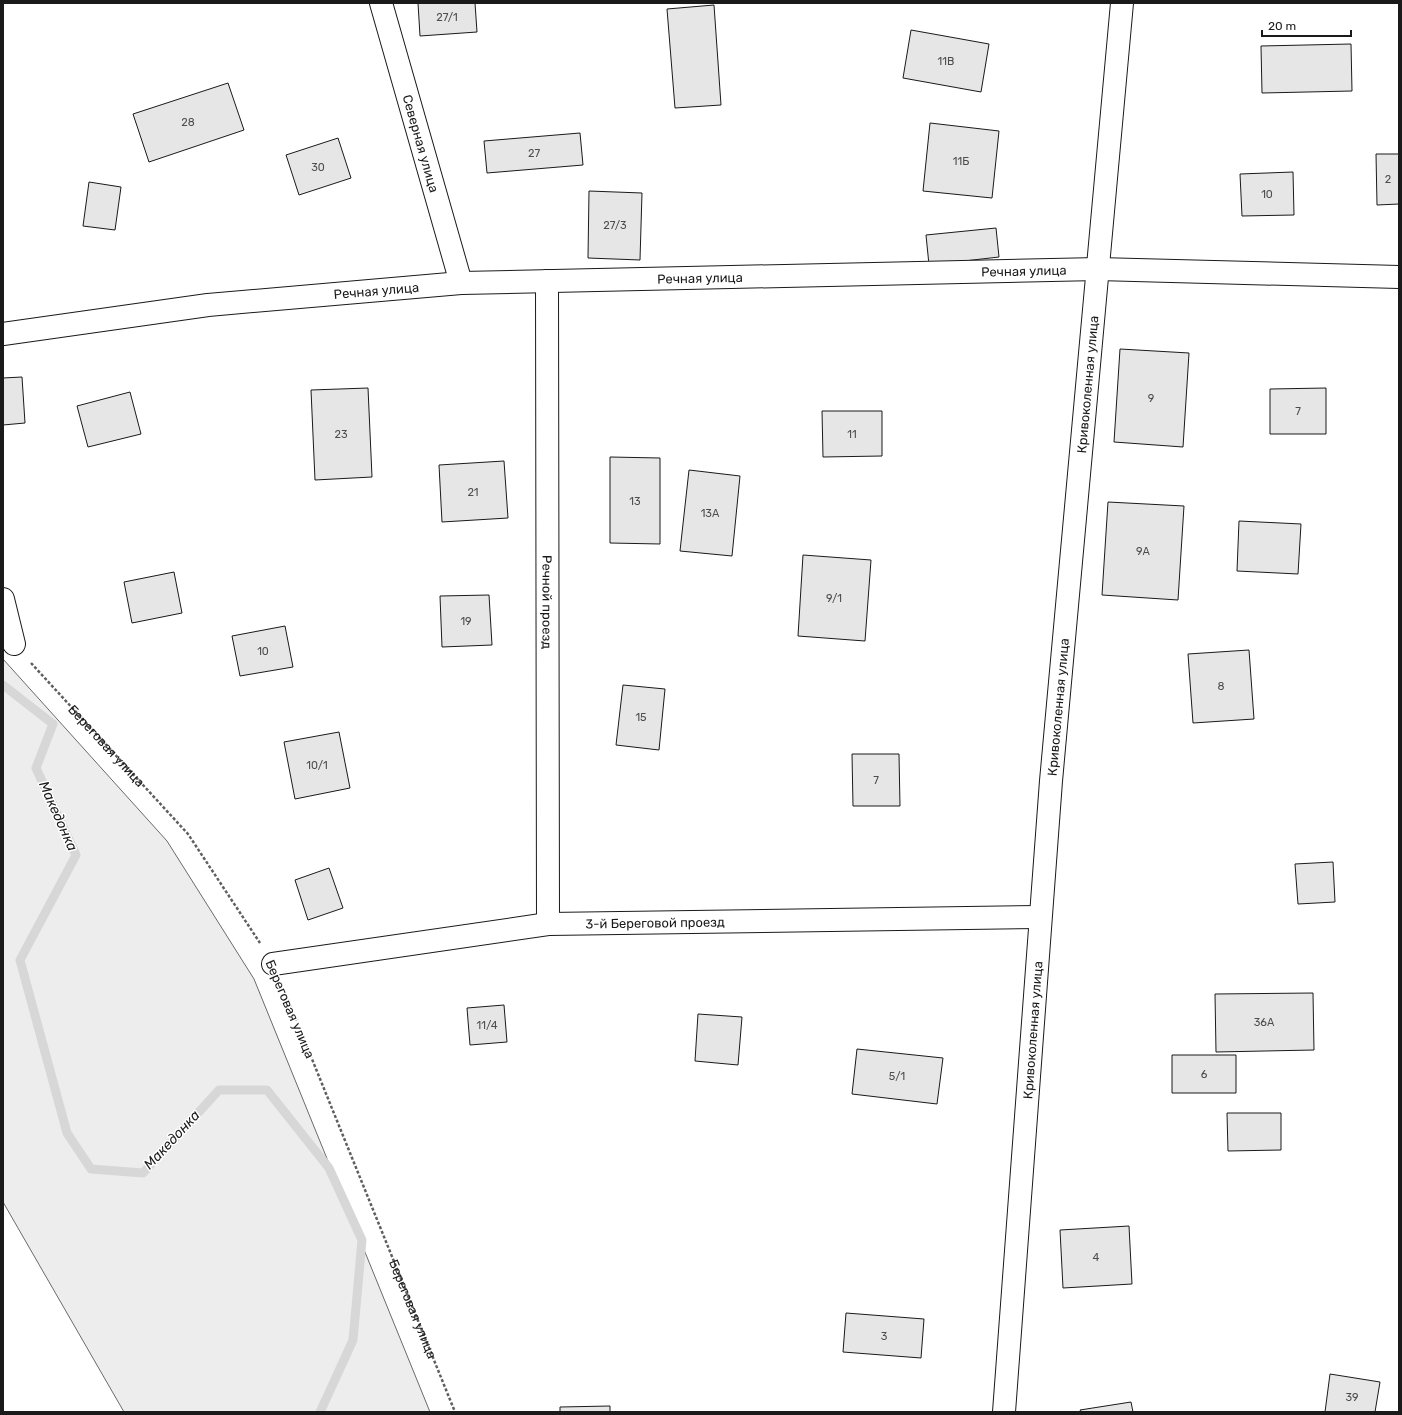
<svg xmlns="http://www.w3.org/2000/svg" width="1402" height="1415" viewBox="0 0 1402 1415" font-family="Rubik,sans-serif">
<rect width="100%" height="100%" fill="#fff"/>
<path fill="#ededed" stroke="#6a6a6a" d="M 3,659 L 167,841 L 254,979 L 430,1412 L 124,1412 L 3,1202 Z"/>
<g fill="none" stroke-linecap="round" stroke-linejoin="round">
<path stroke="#d7d7d7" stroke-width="9" d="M 3,685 L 53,724 L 36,768 L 76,855 L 20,960 L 67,1133 L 91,1169 L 143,1173 L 219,1090 L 267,1090 L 329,1168 L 362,1240 L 353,1340 L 320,1412"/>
</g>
<path fill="#e6e6e6" stroke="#1a1a1a" d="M 418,3 L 475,3 L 477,32 L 420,36 Z
M 714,5 L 721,105 L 675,108 L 667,9 Z
M 911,30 L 989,44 L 981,92 L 903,78 Z
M 1351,44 L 1352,91 L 1262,93 L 1261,46 Z
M 228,83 L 244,130 L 149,162 L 133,114 Z
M 930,123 L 999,131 L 992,198 L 923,191 Z
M 580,133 L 583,165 L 487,173 L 484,141 Z
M 338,138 L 351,178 L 299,195 L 286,155 Z
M 1376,154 L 1399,154 L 1399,204 L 1377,205 Z
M 1293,172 L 1294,215 L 1242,216 L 1240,174 Z
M 89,182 L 121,187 L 115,230 L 83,226 Z
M 589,191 L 642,193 L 640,260 L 588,258 Z
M 996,228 L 999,257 L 929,265 L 926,235 Z
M 1120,349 L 1189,353 L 1183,447 L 1114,442 Z
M 22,377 L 25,423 L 3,425 L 3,378 Z
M 368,388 L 372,477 L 315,480 L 311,390 Z
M 1326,388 L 1326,434 L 1270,434 L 1270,389 Z
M 130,392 L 141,434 L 88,447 L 77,406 Z
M 822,411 L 882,411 L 882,456 L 823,457 Z
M 610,457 L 660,458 L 660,544 L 610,543 Z
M 504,461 L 508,518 L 442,522 L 439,465 Z
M 689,470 L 740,476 L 732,556 L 680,551 Z
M 1108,502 L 1184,506 L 1178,600 L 1102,595 Z
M 1239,521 L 1301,524 L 1298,574 L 1237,571 Z
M 803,555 L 871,560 L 865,641 L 798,636 Z
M 174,572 L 182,613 L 132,623 L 124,582 Z
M 489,595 L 492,645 L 442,647 L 440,596 Z
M 285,626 L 293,667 L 240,676 L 232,636 Z
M 1249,650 L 1254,719 L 1193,723 L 1188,654 Z
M 623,685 L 665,689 L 659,750 L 616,745 Z
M 339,732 L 350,788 L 295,799 L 284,742 Z
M 852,754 L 899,754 L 900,806 L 853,806 Z
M 1333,862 L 1335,902 L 1298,904 L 1295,864 Z
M 329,868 L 343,908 L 308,920 L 295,880 Z
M 1313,993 L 1314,1050 L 1216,1052 L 1215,994 Z
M 504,1005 L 507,1042 L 470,1045 L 467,1008 Z
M 698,1014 L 742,1017 L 738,1065 L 695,1061 Z
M 857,1049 L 943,1058 L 937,1104 L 852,1094 Z
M 1172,1055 L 1236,1055 L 1236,1093 L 1172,1093 Z
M 1227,1113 L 1281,1113 L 1281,1150 L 1228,1151 Z
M 1129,1226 L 1132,1284 L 1063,1288 L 1060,1230 Z
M 846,1313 L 924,1319 L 921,1358 L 843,1352 Z
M 1330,1374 L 1380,1382 L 1375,1412 L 1325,1412 Z
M 1131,1402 L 1133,1412 L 1081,1412 L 1080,1410 Z
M 610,1406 L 610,1412 L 560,1412 L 560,1407 Z"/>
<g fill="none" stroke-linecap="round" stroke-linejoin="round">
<defs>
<g id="minor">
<path id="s3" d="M 381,3 L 461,283"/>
<path id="s4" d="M 547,281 L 548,924"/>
<path id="s5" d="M 3,334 L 208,305 L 461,283 L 1098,269 L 1399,277"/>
<path d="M 3,599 L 14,644"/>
<path id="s6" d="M 273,964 L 548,924 L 1040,917"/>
<path id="s7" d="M 1004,1412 L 1051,781 L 1122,3"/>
</g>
</defs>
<use href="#minor" stroke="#1a1a1a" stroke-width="24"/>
<g stroke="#5f5f5f" stroke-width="2.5" stroke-dasharray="3 2" stroke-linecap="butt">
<path id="s1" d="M 31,663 L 188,834 L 260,943"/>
<path id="s2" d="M 284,990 L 455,1412"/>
</g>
<use href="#minor" stroke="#fff" stroke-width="22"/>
</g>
<g text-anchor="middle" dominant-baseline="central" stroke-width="3" stroke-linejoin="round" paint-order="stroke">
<g font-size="11" fill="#4d4d4d">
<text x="447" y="17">27/1</text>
<text x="946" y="61">11В</text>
<text x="188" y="122">28</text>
<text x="534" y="153">27</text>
<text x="961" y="161">11Б</text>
<text x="318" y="167">30</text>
<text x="1388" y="179">2</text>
<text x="1267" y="194">10</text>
<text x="615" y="225">27/3</text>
<text x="1151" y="398">9</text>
<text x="1298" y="411">7</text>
<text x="341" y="434">23</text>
<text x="852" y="434">11</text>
<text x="473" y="492">21</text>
<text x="635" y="501">13</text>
<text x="710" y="513">13А</text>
<text x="1143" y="551">9А</text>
<text x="834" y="598">9/1</text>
<text x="466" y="621">19</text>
<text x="263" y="651">10</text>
<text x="1221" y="686">8</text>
<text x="641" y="717">15</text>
<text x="317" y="765">10/1</text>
<text x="876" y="780">7</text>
<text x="1264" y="1022">36А</text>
<text x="487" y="1025">11/4</text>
<text x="1204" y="1074">6</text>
<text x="897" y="1076">5/1</text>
<text x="1096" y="1257">4</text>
<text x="884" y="1336">3</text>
<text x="1352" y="1397">39</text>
</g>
<g font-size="13" fill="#1a1a1a" stroke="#fff">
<text stroke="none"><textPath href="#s3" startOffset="146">Северная улица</textPath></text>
<text stroke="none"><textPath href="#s5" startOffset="1024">Речная улица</textPath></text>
<text stroke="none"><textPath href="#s5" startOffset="700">Речная улица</textPath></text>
<text stroke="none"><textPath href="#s5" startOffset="376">Речная улица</textPath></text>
<text stroke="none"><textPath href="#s7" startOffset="1031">Кривоколенная улица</textPath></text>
<text stroke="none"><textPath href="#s4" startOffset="321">Речной проезд</textPath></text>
<text stroke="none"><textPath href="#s7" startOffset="707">Кривоколенная улица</textPath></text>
<text stroke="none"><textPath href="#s1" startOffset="112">Береговая улица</textPath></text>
<text stroke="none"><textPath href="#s6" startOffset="385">3-й Береговой проезд</textPath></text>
<text transform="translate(290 1009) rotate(67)">Береговая улица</text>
<text stroke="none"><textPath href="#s7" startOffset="383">Кривоколенная улица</textPath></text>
<text stroke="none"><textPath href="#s2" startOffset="344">Береговая улица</textPath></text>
</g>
<g font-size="14" font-style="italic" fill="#1a1a1a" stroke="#fff">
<text transform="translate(58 816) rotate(66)">Македонка</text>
<text transform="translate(172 1140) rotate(-47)">Македонка</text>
</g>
</g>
<rect width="1402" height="1415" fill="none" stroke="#1a1a1a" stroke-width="8"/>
<path d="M1262 30v6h89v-6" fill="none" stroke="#1a1a1a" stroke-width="2"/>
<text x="1268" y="30" font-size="12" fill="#1a1a1a" stroke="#ffffff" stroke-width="3" paint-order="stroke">20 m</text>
</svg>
